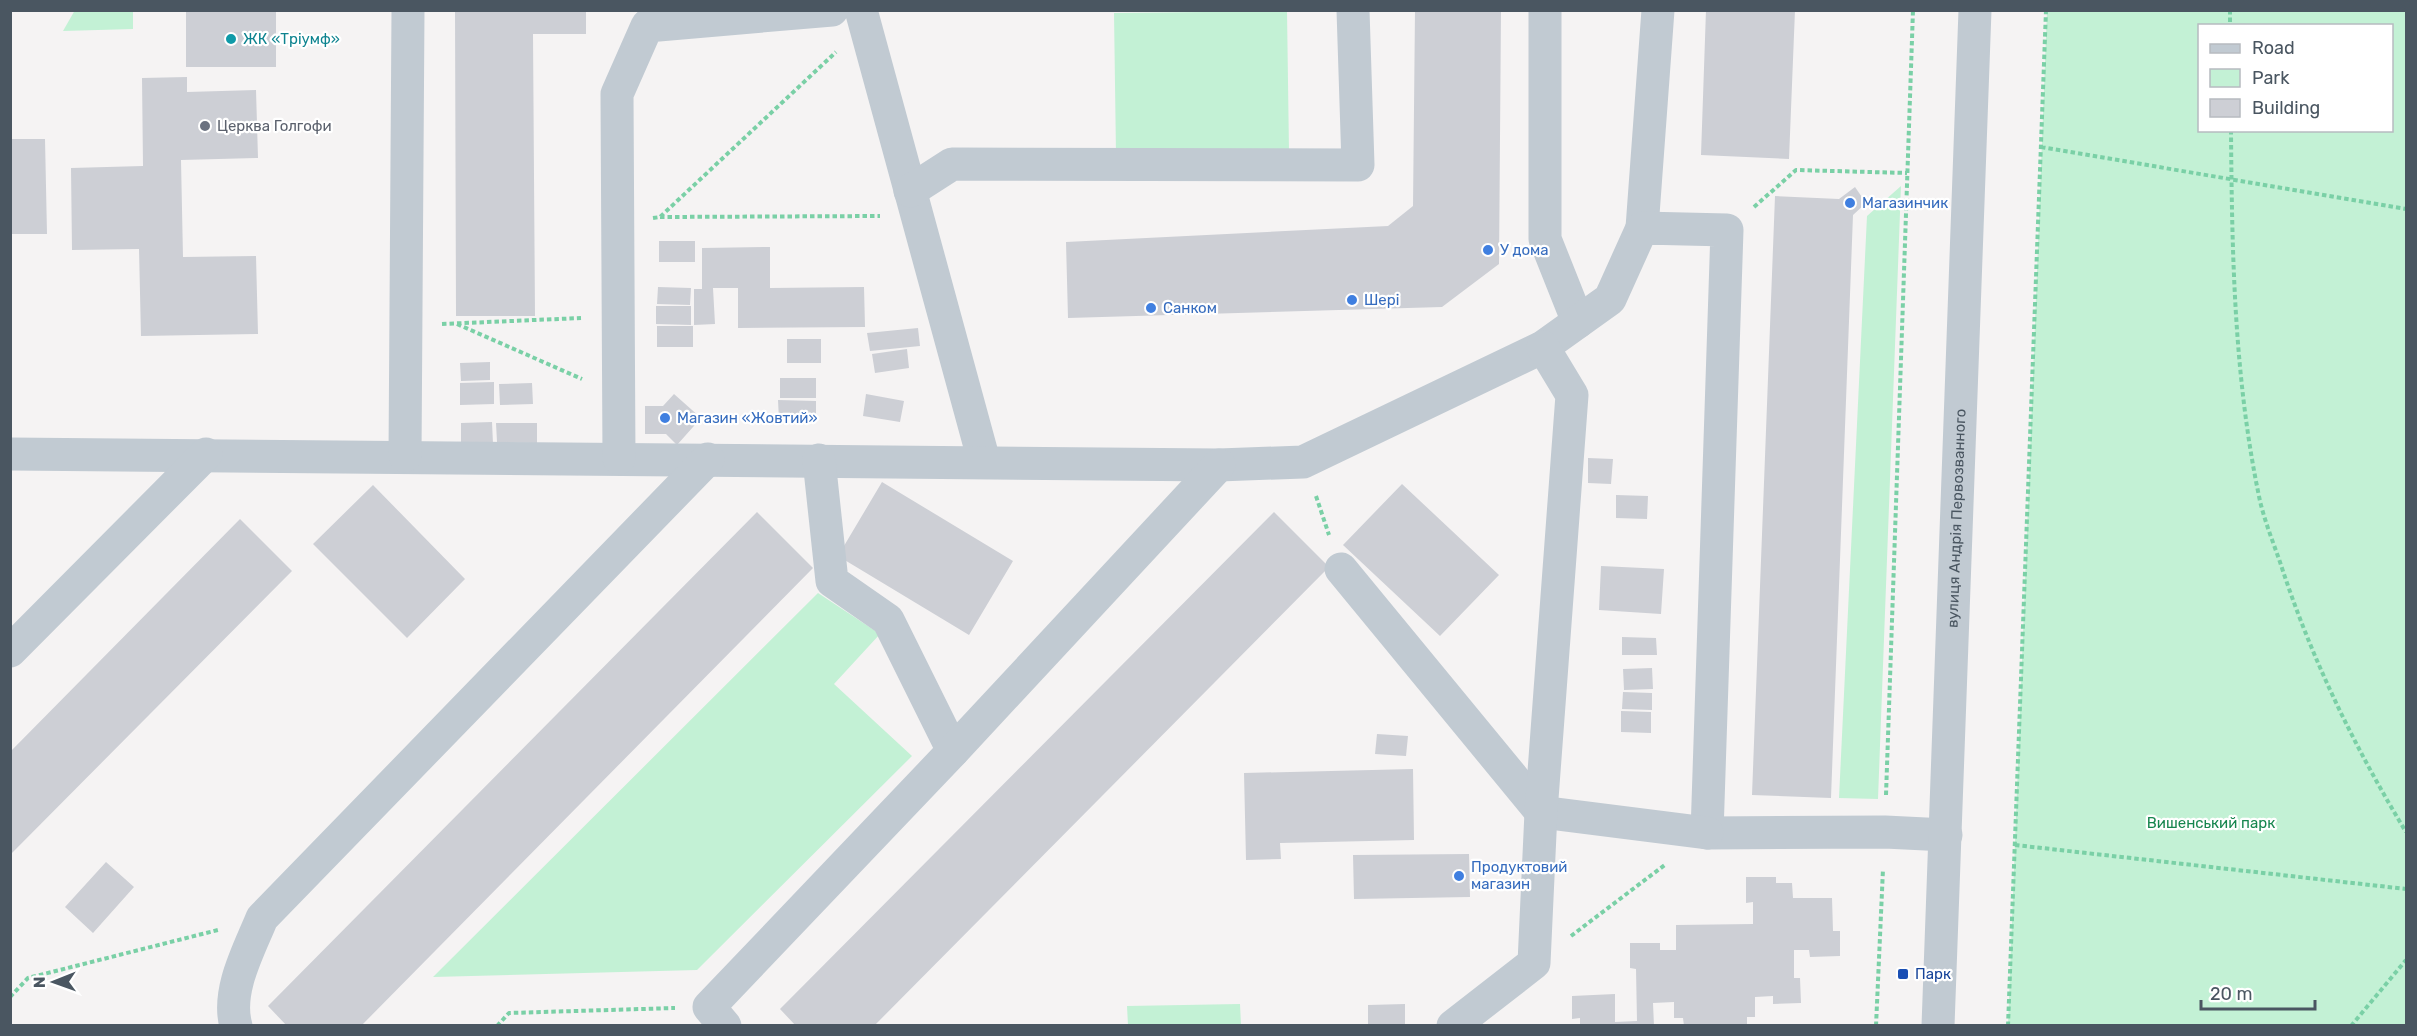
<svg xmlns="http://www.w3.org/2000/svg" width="2417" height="1036" viewBox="0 0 2417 1036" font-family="Rubik,sans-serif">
<rect width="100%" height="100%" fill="#f5f3f3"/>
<path fill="#c3f1d5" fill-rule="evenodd" d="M 75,10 L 133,11 L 133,29 L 63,31 Z
M 1287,11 L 1289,152 L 1116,155 L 1114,13 Z
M 2047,11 L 2406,11 L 2406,1025 L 2008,1025 ZM 2200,26 L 2392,26 L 2392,130 L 2200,130 Z
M 1901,186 L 1878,799 L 1839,798 L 1867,216 Z
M 818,593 L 880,634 L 834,684 L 912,756 L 697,970 L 433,977 Z
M 1240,1004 L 1241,1025 L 1128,1025 L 1127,1006 Z"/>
<path fill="#cdcfd5" d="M 186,10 L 276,10 L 276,67 L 186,67 Z
M 455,10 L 586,10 L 586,34 L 533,34 L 535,316 L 456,316 Z
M 1415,10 L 1501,10 L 1499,264 L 1442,307 L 1068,318 L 1066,242 L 1388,226 L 1413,206 Z
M 1706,10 L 1795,10 L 1789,159 L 1701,155 Z
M 187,77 L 187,92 L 256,90 L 258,158 L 181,160 L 183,257 L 256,256 L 258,334 L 141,336 L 139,249 L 72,250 L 71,168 L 143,166 L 142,78 Z
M 10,139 L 45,139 L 47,234 L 10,234 Z
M 1855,187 L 1866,203 L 1853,215 L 1831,798 L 1752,795 L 1775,196 L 1839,199 Z
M 659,241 L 695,241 L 695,262 L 659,262 Z
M 770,247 L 770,288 L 864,287 L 865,327 L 738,328 L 738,288 L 713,288 L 715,324 L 694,325 L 694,289 L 702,289 L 702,248 Z
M 658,287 L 691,288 L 690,305 L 657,304 Z
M 656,306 L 691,306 L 691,325 L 656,324 Z
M 657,326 L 693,326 L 693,347 L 657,347 Z
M 918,328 L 920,346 L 870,351 L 867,333 Z
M 787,339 L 821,339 L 821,363 L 787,363 Z
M 907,349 L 909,368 L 875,373 L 872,354 Z
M 490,362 L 490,380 L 461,381 L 460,363 Z
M 780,378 L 816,378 L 816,398 L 780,398 Z
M 494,382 L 494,404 L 460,405 L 460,383 Z
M 532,383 L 533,404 L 500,405 L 499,384 Z
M 674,394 L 701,418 L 677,445 L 666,434 L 645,434 L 645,406 L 663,406 Z
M 866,394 L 904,401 L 900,422 L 863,416 Z
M 778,400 L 816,401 L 816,420 L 779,420 Z
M 492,422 L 493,444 L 461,444 L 461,423 Z
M 496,423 L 537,423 L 537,443 L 497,442 Z
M 1588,458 L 1613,459 L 1611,484 L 1588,483 Z
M 882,482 L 1013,561 L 969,635 L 838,556 Z
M 1402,484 L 1499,575 L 1440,636 L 1343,545 Z
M 373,485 L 465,579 L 407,638 L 313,544 Z
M 1616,495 L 1648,496 L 1647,519 L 1616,518 Z
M 757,512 L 813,568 L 361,1026 L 287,1026 L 268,1006 Z
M 1274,512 L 1329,567 L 874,1026 L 796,1026 L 780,1009 Z
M 240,519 L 292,571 L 10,855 L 10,752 Z
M 1601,566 L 1664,569 L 1661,614 L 1599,610 Z
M 1622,637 L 1656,638 L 1657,655 L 1622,655 Z
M 1652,668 L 1653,689 L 1624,690 L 1623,669 Z
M 1623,692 L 1652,693 L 1652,710 L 1622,709 Z
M 1621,711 L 1651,712 L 1651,733 L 1621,732 Z
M 1377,734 L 1408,736 L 1406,756 L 1375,754 Z
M 1413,769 L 1414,840 L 1280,843 L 1281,859 L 1246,860 L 1244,773 Z
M 1469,854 L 1470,897 L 1354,899 L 1353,855 Z
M 106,862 L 134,887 L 93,933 L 65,907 Z
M 1746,877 L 1776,877 L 1776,883 L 1792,883 L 1793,898 L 1832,898 L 1833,931 L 1840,931 L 1840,956 L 1810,957 L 1809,950 L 1794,950 L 1794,978 L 1800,978 L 1801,1003 L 1773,1004 L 1773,996 L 1755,997 L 1755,1017 L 1747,1017 L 1747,1025 L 1684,1026 L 1683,1018 L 1674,1018 L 1674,1002 L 1653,1003 L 1654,1026 L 1580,1026 L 1580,1018 L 1572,1019 L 1572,996 L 1615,994 L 1615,1022 L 1637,1021 L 1636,969 L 1630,968 L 1630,943 L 1660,943 L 1660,950 L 1676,950 L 1676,925 L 1753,924 L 1753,902 L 1746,903 Z
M 1405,1004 L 1405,1026 L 1368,1026 L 1368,1005 Z"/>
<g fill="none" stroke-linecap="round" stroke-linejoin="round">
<path stroke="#7ad0a6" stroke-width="4" stroke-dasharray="4.5 3" stroke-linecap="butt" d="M 2230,10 L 2230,26
M 2231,130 C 2232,255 2234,379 2260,501 C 2265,522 2273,542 2280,562 C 2311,658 2354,746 2406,832
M 2041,147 L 2406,209
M 1754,207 L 1796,170 L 1907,173
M 660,217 L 880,216
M 653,218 L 660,217 L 836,52
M 442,324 L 581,318
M 457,324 L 582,379
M 1316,496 L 1329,535
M 1886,795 L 1913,10
M 2015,845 L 2406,889
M 1571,936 L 1666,864
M 10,997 L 28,978 L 218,930
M 497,1026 L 509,1013 L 675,1008
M 1876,1026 L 1883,869
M 2008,1026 L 2046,10
M 2351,1026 L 2406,960"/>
<g stroke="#c1cad2" stroke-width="33">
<path d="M 861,10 L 984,461"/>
<path d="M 1545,10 L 1545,239 L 1578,322"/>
<path d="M 910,191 L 952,164 L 1358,165 L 1353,10"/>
<path d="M 1642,228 L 1658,10"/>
<path d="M 10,454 L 1219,465 L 1303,462 L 1543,347 L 1610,299 L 1642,228 L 1727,230 L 1707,833 L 1885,832 L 1946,835"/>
<path d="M 405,456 L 408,10"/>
<path d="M 619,458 L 617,94 L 647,26 L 832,10"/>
<path d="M 819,460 L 832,581 L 888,620 L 953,751"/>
<path d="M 1341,569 L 1541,812 L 1707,833"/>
<path d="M 10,651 L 206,454"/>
<path d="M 236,1026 C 226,991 249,950 262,918 L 708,459"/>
<path d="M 725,1026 L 709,1007 L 953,751 L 1219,465"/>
<path d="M 1453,1026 L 1534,963 L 1541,812 L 1572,395 L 1543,347"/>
<path id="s1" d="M 1938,1026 L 1975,10"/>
</g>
</g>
<circle fill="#0f9aa8" stroke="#fff" stroke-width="2" cx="231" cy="39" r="6"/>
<circle fill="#6b7280" stroke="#fff" stroke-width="2" cx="205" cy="126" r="6"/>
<g fill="#3f7fe0" stroke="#fff" stroke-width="2">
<circle cx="1850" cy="203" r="6"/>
<circle cx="1488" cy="250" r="6"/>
<circle cx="1352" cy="300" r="6"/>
<circle cx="1151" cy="308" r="6"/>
<circle cx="665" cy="418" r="6"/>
<circle cx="1459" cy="876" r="6"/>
</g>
<rect fill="#1a4fb4" stroke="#fff" stroke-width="2" x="1897" y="968" width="12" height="12" rx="3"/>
<g text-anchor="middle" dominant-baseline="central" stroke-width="4.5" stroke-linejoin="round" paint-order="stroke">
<g font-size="15" fill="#0d838f" stroke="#fff" text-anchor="start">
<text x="243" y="39">ЖК «Тріумф»</text>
</g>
<g font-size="15" fill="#5b616d" stroke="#fff" text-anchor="start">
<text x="217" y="126">Церква Голгофи</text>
</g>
<g font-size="15" fill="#366cbe" stroke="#fff" text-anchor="start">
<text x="1862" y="203">Магазинчик</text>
<text x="1500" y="250">У дома</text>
<text x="1364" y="300">Шері</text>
<text x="1163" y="308">Санком</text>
<text x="677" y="418">Магазин «Жовтий»</text>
<text x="1471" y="867">Продуктовий<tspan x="1471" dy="17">магазин</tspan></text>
</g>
<g font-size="15" fill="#4a5661" stroke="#fff">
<text stroke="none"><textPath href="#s1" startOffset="508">вулиця Андрія Первозванного</textPath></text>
</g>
<g font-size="15" fill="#17864f" stroke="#fff">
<text x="2211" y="823">Вишенський парк</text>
</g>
<g font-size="15" fill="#164399" stroke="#fff" text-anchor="start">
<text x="1915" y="974">Парк</text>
</g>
</g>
<rect width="2417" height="1036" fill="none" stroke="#4a5661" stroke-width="24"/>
<rect x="2198" y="24" width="195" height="108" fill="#ffffff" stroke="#b7bbc0" stroke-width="1.5"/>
<rect x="2210" y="44" width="30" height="9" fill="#c1cad2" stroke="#b7bbc0" stroke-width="1.5"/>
<text x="2252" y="54" font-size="18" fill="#4a5661">Road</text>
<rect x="2210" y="69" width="30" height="18" fill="#c3f1d5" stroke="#b7bbc0" stroke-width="1.5"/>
<text x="2252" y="84" font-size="18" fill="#4a5661">Park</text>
<rect x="2210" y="99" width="30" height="18" fill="#cdcfd5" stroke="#b7bbc0" stroke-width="1.5"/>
<text x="2252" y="114" font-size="18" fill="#4a5661">Building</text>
<g transform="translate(54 982) rotate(269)" stroke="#ffffff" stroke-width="4.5" paint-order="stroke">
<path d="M0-4.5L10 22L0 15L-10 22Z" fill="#4a5661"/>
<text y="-9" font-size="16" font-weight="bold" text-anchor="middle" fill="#4a5661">N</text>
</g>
<path d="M2201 1000v9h114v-9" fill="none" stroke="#4a5661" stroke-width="3"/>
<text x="2210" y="1000" font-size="18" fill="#4a5661" stroke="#ffffff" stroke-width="4.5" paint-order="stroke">20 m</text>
</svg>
